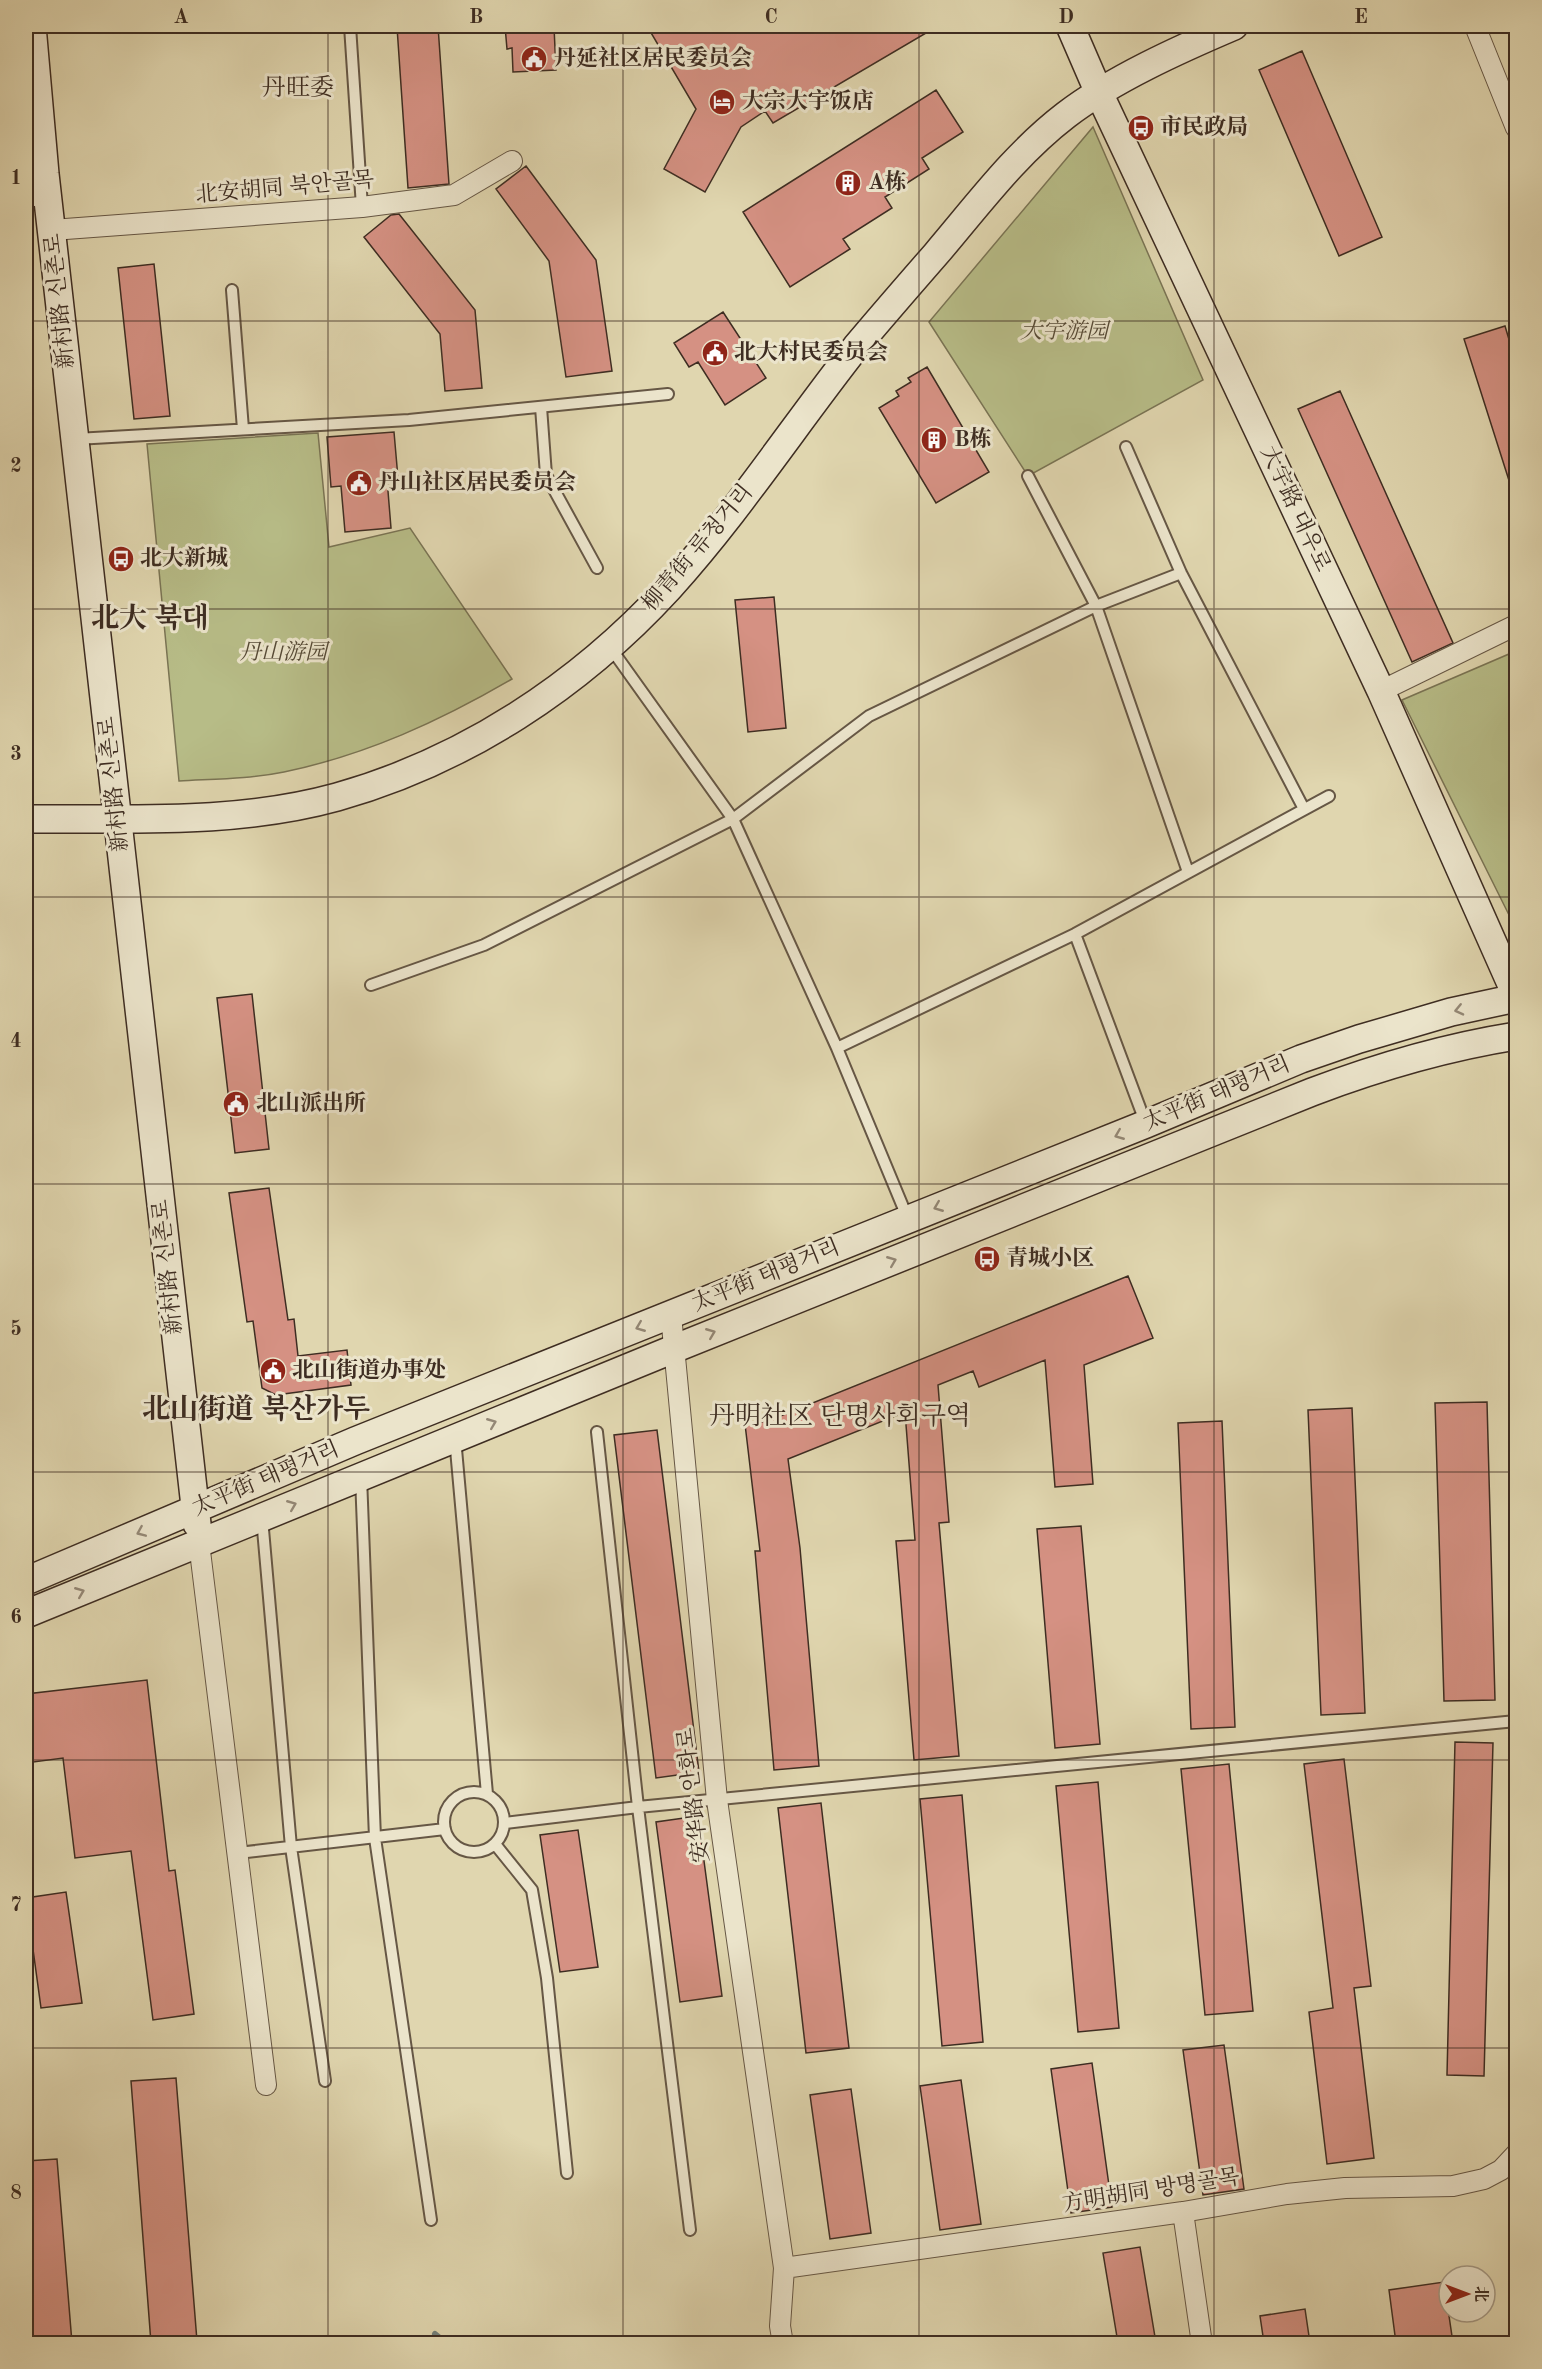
<svg xmlns="http://www.w3.org/2000/svg" width="1542" height="2369" viewBox="0 0 1542 2369" font-family="'Old Standard TT','Noto Serif SC','Noto Serif KR',serif">
<rect width="100%" height="100%" fill="#e0d6af"/>
<filter id="stains"><feTurbulence type="fractalNoise" baseFrequency=".00333" numOctaves="4"/><feColorMatrix values="0 0 0 0 .2 0 0 0 0 .09 0 0 0 0 .02 0 0 0 .5 -.17"/></filter>
<radialGradient id="worn" r=".72"><stop offset=".6" stop-color="#630" stop-opacity="0"/><stop offset="1" stop-color="#630" stop-opacity=".3"/></radialGradient>
<path fill="#b7bc87" stroke="#7a7454" stroke-width="1.5" d="M 1093,127 L 1203,380 L 1028,476 L 929,322 Z
M 318,433 L 329,547 L 410,528 L 512,679 C 440,721 366,755 284,772 C 250,779 214,779 179,781 L 147,444 Z
M 1516,651 L 1516,929 L 1402,700 Z"/>
<g fill="none" stroke-linecap="round" stroke-linejoin="round">
<path stroke="#73807a" stroke-width="6" d="M 435,2334 L 447,2344"/>
</g>
<path fill="#d59183" stroke="#3e2d22" stroke-width="1.5" d="M 438,26 L 449,184 L 408,188 L 397,27 Z
M 505,26 L 554,27 L 556,70 L 513,72 L 512,48 L 507,49 Z
M 647,26 L 938,26 L 773,123 L 765,111 L 741,127 L 705,192 L 664,169 L 696,109 Z
M 1302,51 L 1382,237 L 1339,256 L 1259,70 Z
M 936,90 L 963,132 L 922,158 L 929,169 L 885,197 L 892,208 L 843,239 L 850,249 L 790,287 L 743,212 Z
M 526,166 L 596,260 L 612,371 L 566,377 L 549,261 L 496,189 Z
M 399,214 L 475,310 L 482,388 L 445,391 L 440,334 L 364,237 L 391,215 Z
M 154,264 L 170,416 L 134,419 L 118,268 Z
M 723,312 L 766,378 L 725,405 L 698,362 L 689,367 L 674,343 Z
M 1505,326 L 1516,363 L 1516,492 L 1513,493 L 1464,339 Z
M 927,367 L 989,472 L 936,503 L 879,408 L 899,396 L 896,391 L 911,382 L 908,378 Z
M 1340,391 L 1453,643 L 1412,662 L 1298,409 Z
M 394,432 L 398,478 L 387,479 L 391,528 L 345,532 L 341,486 L 331,487 L 327,437 Z
M 774,597 L 786,728 L 748,732 L 735,600 Z
M 252,994 L 269,1149 L 235,1153 L 217,998 Z
M 269,1188 L 288,1320 L 294,1319 L 298,1356 L 347,1350 L 351,1385 L 276,1395 L 262,1388 L 253,1321 L 247,1322 L 229,1193 Z
M 1128,1276 L 1153,1338 L 1084,1365 L 1093,1484 L 1055,1487 L 1045,1360 L 979,1387 L 973,1371 L 938,1385 L 949,1522 L 939,1523 L 959,1756 L 914,1760 L 896,1541 L 915,1540 L 905,1412 L 788,1459 L 800,1548 L 819,1766 L 774,1770 L 755,1551 L 760,1551 L 745,1424 L 768,1421 Z
M 1487,1402 L 1495,1700 L 1444,1701 L 1435,1403 Z
M 1352,1408 L 1365,1713 L 1321,1715 L 1308,1410 Z
M 1222,1421 L 1235,1727 L 1191,1729 L 1178,1423 Z
M 657,1430 L 699,1772 L 656,1778 L 614,1435 Z
M 1081,1526 L 1100,1744 L 1055,1748 L 1037,1529 Z
M 147,1680 L 169,1871 L 175,1870 L 194,2014 L 153,2020 L 131,1851 L 75,1858 L 63,1758 L 26,1763 L 26,1694 Z
M 1455,1742 L 1493,1743 L 1484,2076 L 1447,2075 Z
M 1344,1759 L 1371,1986 L 1354,1988 L 1374,2158 L 1327,2164 L 1309,2012 L 1333,2008 L 1304,1764 Z
M 1229,1764 L 1253,2011 L 1205,2015 L 1181,1769 Z
M 1098,1782 L 1119,2028 L 1078,2032 L 1056,1786 Z
M 962,1795 L 983,2042 L 942,2046 L 920,1799 Z
M 821,1803 L 849,2048 L 806,2053 L 778,1808 Z
M 698,1816 L 722,1996 L 680,2002 L 656,1822 Z
M 578,1830 L 598,1967 L 560,1972 L 540,1835 Z
M 66,1892 L 82,2003 L 41,2008 L 26,1898 Z
M 1224,2045 L 1244,2189 L 1203,2195 L 1183,2050 Z
M 1092,2063 L 1112,2207 L 1071,2213 L 1051,2069 Z
M 176,2078 L 197,2341 L 151,2343 L 131,2081 Z
M 961,2080 L 981,2224 L 940,2230 L 920,2086 Z
M 851,2089 L 871,2233 L 830,2239 L 810,2095 Z
M 57,2159 L 72,2343 L 26,2343 L 26,2161 Z
M 1140,2247 L 1156,2343 L 1118,2343 L 1103,2253 Z
M 1444,2282 L 1453,2343 L 1396,2343 L 1389,2290 Z
M 1305,2309 L 1310,2343 L 1264,2343 L 1260,2316 Z"/>
<g fill="none" stroke-linecap="round" stroke-linejoin="round">
<defs>
<path id="lane" d="M 350,26 L 362,207
M 26,177 L 45,174
M 26,202 L 49,199
M 232,290 L 243,429
M 541,407 L 546,475 L 597,568
M 76,439 L 409,420 L 668,394
M 1126,447 L 1181,573 L 1304,809
M 1028,476 L 1096,606 L 1188,872
M 610,647 L 733,819 L 837,1048 L 908,1219
M 1075,934 L 1146,1124
M 371,985 L 484,945 L 733,819 L 869,716 L 1096,606 L 1181,573
M 837,1048 L 1075,934 L 1329,796
M 597,1432 L 638,1807 L 690,2230
M 455,1438 L 487,1794
M 361,1477 L 375,1838 L 431,2220
M 262,1518 L 291,1847 L 325,2081
M444 1822a30 30 0 1 1 60 0a30 30 0 1 1-60 0Z
M 505,1823 L 638,1807 L 1516,1721
M 495,1844 L 532,1890 L 547,1978 L 567,2173
M 238,1853 L 445,1829
M 1515,2344 L 1516,2289"/>
<path id="street" d="M 1475,26 L 1516,128
M 52,230 L 362,207 L 454,195 L 512,161
M 1381,691 L 1516,625
M 671,1315 L 717,1800 L 784,2268 L 780,2326 L 783,2344
M 199,1543 L 266,2085
M 1183,2212 L 1202,2344
M 784,2268 L 1183,2212 L 1287,2194 L 1345,2188 L 1453,2186 L 1484,2179 L 1501,2170 L 1516,2154"/>
<path id="secondary" d="M 32,26 L 45,174 L 197,1524
M 1070,26 L 1099,93 L 1381,691 L 1516,995
M 26,819 C 129,818 236,825 337,797 C 465,761 579,686 669,588 C 737,513 793,427 856,347 C 882,316 909,285 936,254 C 977,206 1015,154 1066,115 C 1113,79 1180,49 1234,26
M 26,1581 L 355,1441 L 1146,1124 L 1301,1059 L 1359,1039 L 1451,1012 L 1516,998
M 26,1614 L 676,1348 L 1312,1092 C 1378,1067 1447,1047 1516,1036"/>
</defs>
<use href="#lane" stroke="#665745" stroke-width="14"/>
<use href="#street" stroke="#665745" stroke-width="22"/>
<use href="#secondary" stroke="#3e2d22" stroke-width="30"/>
<use href="#lane" stroke="#ebe4cb" stroke-width="10"/>
<use href="#street" stroke="#ebe4cb" stroke-width="20"/>
<use href="#secondary" stroke="#ebe4cb" stroke-width="27"/>
</g>
<defs><path id="oneway-chevron" d="M-2-3.5L2.5 0L-2 3.5" fill="none" stroke-width="1.6" stroke-linecap="round" stroke-linejoin="round" transform="scale(1.5)"/></defs>
<g stroke="#948876">
<use href="#oneway-chevron" transform="translate(1459 1010) rotate(167)"/>
<use href="#oneway-chevron" transform="translate(1119 1135) rotate(158)"/>
<use href="#oneway-chevron" transform="translate(938 1207) rotate(158)"/>
<use href="#oneway-chevron" transform="translate(892 1261) rotate(-22)"/>
<use href="#oneway-chevron" transform="translate(640 1327) rotate(158)"/>
<use href="#oneway-chevron" transform="translate(711 1333) rotate(-22)"/>
<use href="#oneway-chevron" transform="translate(492 1423) rotate(-22)"/>
<use href="#oneway-chevron" transform="translate(292 1505) rotate(-22)"/>
<use href="#oneway-chevron" transform="translate(141 1532) rotate(157)"/>
<use href="#oneway-chevron" transform="translate(80 1592) rotate(-22)"/>
</g>
<path fill="none" stroke="#3e2d22" stroke-width="1.5" stroke-opacity="0.55" d="M 328,26 L 328,2344M 623,26 L 623,2344M 919,26 L 919,2344M 1214,26 L 1214,2344M 26,321 L 1516,321M 26,609 L 1516,609M 26,897 L 1516,897M 26,1184 L 1516,1184M 26,1472 L 1516,1472M 26,1760 L 1516,1760M 26,2048 L 1516,2048"/>
<defs>
<symbol id="civic-disc" viewBox="-11 -11 22 22"><circle r="9.5" fill="#8f2418" stroke="#ebe4cb"/><path d="M-.6-6.5H3V-4.5H.6V-3L4-1V1h2V6H-6V1h2V-1L-.6-3ZM-1.2 2.5V6h2.4V2.5Z" fill="#fff"/></symbol>
<symbol id="hotel-disc" viewBox="-11 -11 22 22"><circle r="9.5" fill="#8f2418" stroke="#ebe4cb"/><path d="M-6-4.5h1.5V1H6V5H4.5V3h-9V5H-6ZM-4 0a1.8 1.8 0 1 1 3.6 0ZM.5 0V-2.5h3Q6-2.5 6 0Z" fill="#fff"/></symbol>
<symbol id="bus-disc" viewBox="-11 -11 22 22"><circle r="9.5" fill="#8f2418" stroke="#ebe4cb"/><path d="M-5-6H5V4H4V6H2V4H-2V6H-4V4H-5ZM-3.5-4V0h7V-4ZM-3.5 1.2v1.5H-2V1.2ZM2 1.2v1.5H3.5V1.2Z" fill="#fff"/></symbol>
<symbol id="building-disc" viewBox="-11 -11 22 22"><circle r="9.5" fill="#8f2418" stroke="#ebe4cb"/><path d="M-4-6H4V6H1V3H-1V6H-4ZM-2.5-4.3h1.7v1.8h-1.7ZM.8-4.3h1.7v1.8H.8ZM-2.5-1h1.7V.8h-1.7ZM.8-1h1.7V.8H.8Z" fill="#fff"/></symbol>
</defs>
<g fill-rule="evenodd">
<use href="#civic-disc" x="519" y="44" width="30" height="30"/>
<use href="#hotel-disc" x="707" y="87" width="30" height="30"/>
<use href="#bus-disc" x="1126" y="113" width="30" height="30"/>
<use href="#building-disc" x="833" y="168" width="30" height="30"/>
<use href="#civic-disc" x="700" y="338" width="30" height="30"/>
<use href="#building-disc" x="919" y="425" width="30" height="30"/>
<use href="#civic-disc" x="344" y="468" width="30" height="30"/>
<use href="#bus-disc" x="106" y="544" width="30" height="30"/>
<use href="#civic-disc" x="221" y="1089" width="30" height="30"/>
<use href="#bus-disc" x="972" y="1244" width="30" height="30"/>
<use href="#civic-disc" x="258" y="1356" width="30" height="30"/>
</g>
<g text-anchor="middle" dominant-baseline="central" stroke-width="6" stroke-linejoin="round" paint-order="stroke">
<g font-size="22" font-weight="bold" fill="#3e2d22" stroke="#ebe4cb" text-anchor="start">
<text x="554" y="59">丹延社区居民委员会</text>
<text x="742" y="102">大宗大宇饭店</text>
<text x="1160" y="128">市民政局</text>
<text x="868" y="183">A栋</text>
<text x="734" y="353">北大村民委员会</text>
<text x="954" y="440">B栋</text>
<text x="378" y="483">丹山社区居民委员会</text>
<text x="140" y="559">北大新城</text>
<text x="256" y="1104">北山派出所</text>
<text x="1006" y="1259">青城小区</text>
<text x="292" y="1371">北山街道办事处</text>
</g>
<g font-size="22" fill="#3e2d22" stroke="#ebe4cb">
<text transform="translate(285 188) rotate(-5)">北安胡同 북안골목</text>
<text transform="translate(60 301) rotate(-96)">新村路 신촌로</text>
<text transform="translate(1295 509) rotate(65)">大宇路 대우로</text>
<text transform="translate(698 548) rotate(-50)">柳青街 류청거리</text>
<text transform="translate(114 784) rotate(-96)">新村路 신촌로</text>
<text transform="translate(1217 1094) rotate(-23)">太平街 태평거리</text>
<text transform="translate(168 1267) rotate(-96)">新村路 신촌로</text>
<text transform="translate(766 1276) rotate(-22)">太平街 태평거리</text>
<text transform="translate(266 1479) rotate(-23)">太平街 태평거리</text>
<text transform="translate(694 1795) rotate(-97)">安华路 안화로</text>
<text transform="translate(1151 2191) rotate(-9)">方明胡同 방명골목</text>
</g>
<g font-size="22" font-style="italic" fill="#564a36" stroke="#ebe4cb">
<text x="1064" y="332">大宇游园</text>
<text x="283" y="653">丹山游园</text>
</g>
<g font-size="24" fill="#3e2d22" stroke="#ebe4cb">
<text x="298" y="89">丹旺委</text>
</g>
<g font-size="26" fill="#3e2d22" stroke="#ebe4cb">
<text x="840" y="1417">丹明社区 단명사회구역</text>
</g>
<g font-size="28" font-weight="bold" fill="#3e2d22" stroke="#ebe4cb">
<text x="150" y="620">北大 북대</text>
<text x="256" y="1411">北山街道 북산가두</text>
</g>
</g>
<rect width="1542" height="2369" fill="none" stroke="#e0d6af" stroke-width="66"/>
<g transform="translate(1467 2294) rotate(90)"><circle r="28" fill="#ebe4cb" stroke="#a69b87" stroke-width="1.5"/>
<path d="M0-4.5L10 22L0 15L-10 22Z" fill="#8f2418"/>
<text y="-9" font-size="16" font-weight="bold" text-anchor="middle" fill="#3e2d22">北</text>
</g>
<rect x="33" y="33" width="1476" height="2303" fill="none" stroke="#3e2d22" stroke-width="2"/>
<g font-size="20" text-anchor="middle" font-weight="bold" fill="#3e2d22">
<text x="181" y="23">A</text>
<text x="476" y="23">B</text>
<text x="771" y="23">C</text>
<text x="1066" y="23">D</text>
<text x="1361" y="23">E</text>
<text x="16" y="184">1</text>
<text x="16" y="472">2</text>
<text x="16" y="760">3</text>
<text x="16" y="1047">4</text>
<text x="16" y="1335">5</text>
<text x="16" y="1623">6</text>
<text x="16" y="1911">7</text>
<text x="16" y="2199">8</text>
</g>
<rect width="100%" height="100%" filter="url(#stains)"/>
<rect width="100%" height="100%" fill="url(#worn)"/>
</svg>
